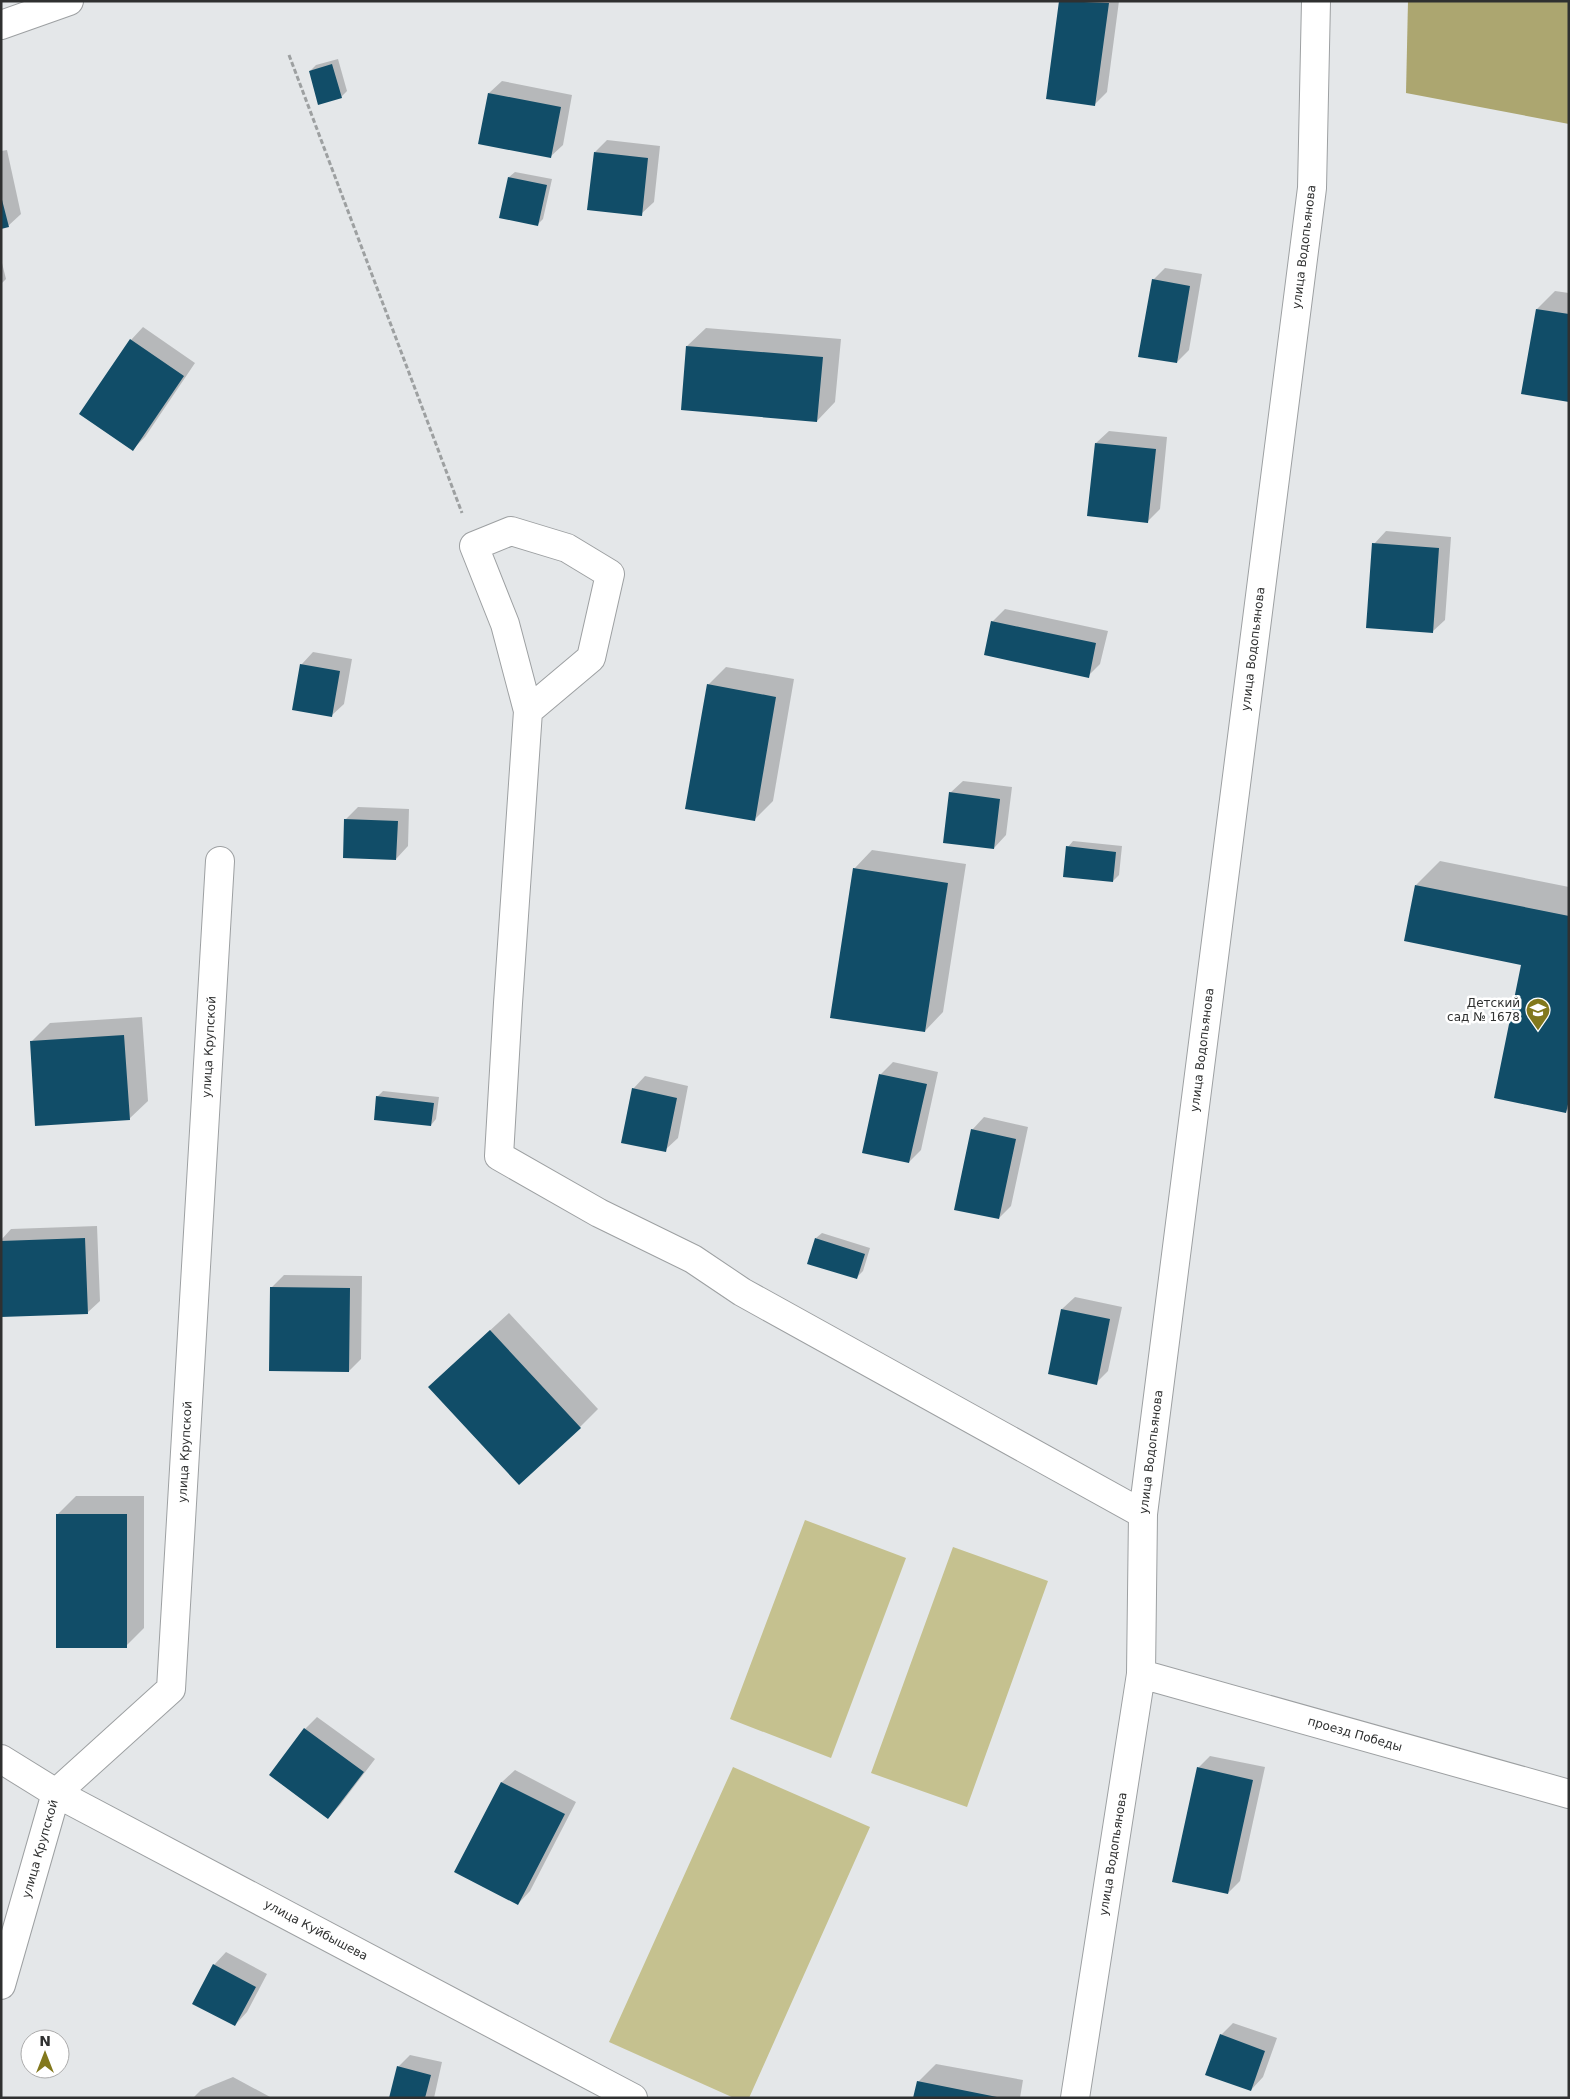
<svg xmlns="http://www.w3.org/2000/svg" width="1570" height="2099" viewBox="0 0 1570 2099" font-family="'DejaVu Sans',sans-serif">
<rect width="100%" height="100%" fill="#e4e7e9"/>
<path fill="#c5c18f" d="M 805,1520 L 906,1558 L 831,1758 L 730,1719 Z
M 953,1547 L 1048,1581 L 967,1807 L 871,1773 Z
M 733,1767 L 870,1827 L 749,2098 L 734,2098 L 609,2042 Z"/>
<path fill="#aca670" d="M 1408,1 L 1569,1 L 1569,124 L 1406,93 Z"/>
<path fill="#0003" d="M 1061,1 L 1119,1 L 1107,92 L 1095,104 Z
M 338,59 L 347,91 L 341,97 L 310,71 L 316,65 Z
M 502,81 L 572,95 L 563,145 L 550,157 L 489,93 Z
M 607,140 L 660,146 L 654,202 L 641,214 L 595,152 Z
M 7,150 L 21,214 L 8,226 L 1,228 L 1,151 Z
M 515,172 L 552,179 L 543,219 L 537,225 L 509,177 Z
M 1,259 L 6,279 L 1,284 Z
M 1165,268 L 1202,274 L 1189,350 L 1177,362 L 1153,280 Z
M 1555,291 L 1569,293 L 1569,401 L 1537,309 Z
M 143,327 L 195,363 L 145,437 L 133,449 L 131,340 Z
M 706,328 L 841,339 L 835,402 L 817,421 L 687,346 Z
M 1109,431 L 1167,437 L 1160,509 L 1148,521 L 1096,443 Z
M 1386,531 L 1451,537 L 1445,620 L 1432,632 L 1374,544 Z
M 1005,609 L 1108,631 L 1100,664 L 1088,676 L 992,622 Z
M 313,652 L 352,659 L 344,704 L 331,716 L 301,665 Z
M 726,667 L 794,679 L 773,801 L 754,820 L 708,685 Z
M 963,781 L 1012,787 L 1006,835 L 994,848 L 950,793 Z
M 358,807 L 409,809 L 408,846 L 396,859 L 345,820 Z
M 1073,841 L 1122,846 L 1119,875 L 1113,881 L 1068,847 Z
M 872,850 L 966,864 L 943,1012 L 925,1031 L 854,869 Z
M 1440,861 L 1569,887 L 1569,1108 L 1566,1111 L 1522,964 L 1416,885 Z
M 142,1017 L 148,1101 L 129,1119 L 31,1042 L 50,1023 Z
M 893,1062 L 938,1072 L 921,1150 L 909,1162 L 881,1074 Z
M 645,1076 L 688,1086 L 678,1138 L 665,1150 L 633,1089 Z
M 383,1091 L 439,1097 L 436,1119 L 431,1125 L 377,1097 Z
M 984,1117 L 1028,1127 L 1011,1206 L 999,1218 L 972,1130 Z
M 97,1226 L 100,1301 L 87,1313 L 1,1302 L 1,1240 L 11,1229 Z
M 822,1233 L 870,1248 L 863,1271 L 857,1277 L 816,1238 Z
M 284,1275 L 362,1276 L 361,1359 L 349,1371 L 271,1288 Z
M 1075,1297 L 1122,1307 L 1108,1371 L 1096,1383 L 1062,1309 Z
M 509,1313 L 598,1409 L 580,1427 L 448,1369 Z
M 76,1496 L 144,1496 L 144,1628 L 126,1646 L 58,1514 Z
M 317,1717 L 375,1759 L 340,1805 L 328,1818 L 305,1729 Z
M 1210,1756 L 1265,1767 L 1240,1881 L 1228,1893 L 1198,1768 Z
M 515,1770 L 576,1802 L 530,1891 L 518,1904 L 456,1872 L 502,1782 Z
M 226,1952 L 267,1974 L 247,2012 L 235,2025 L 214,1965 Z
M 1233,2023 L 1277,2038 L 1263,2077 L 1251,2090 L 1221,2035 Z
M 410,2055 L 442,2062 L 434,2098 L 390,2098 L 398,2067 Z
M 936,2064 L 1023,2080 L 1020,2098 L 915,2098 L 918,2082 Z
M 233,2077 L 272,2098 L 193,2098 L 201,2090 Z"/>
<path fill="#114d68" d="M 1059,1 L 1109,3 L 1095,106 L 1046,99 Z
M 332,64 L 342,98 L 318,105 L 309,71 Z
M 488,93 L 561,107 L 551,158 L 478,144 Z
M 594,152 L 648,158 L 642,216 L 587,210 Z
M 508,177 L 547,185 L 538,226 L 499,218 Z
M 1,196 L 9,227 L 1,229 Z
M 1152,279 L 1190,286 L 1177,363 L 1138,357 Z
M 1536,309 L 1569,314 L 1569,402 L 1521,394 Z
M 130,339 L 184,376 L 133,451 L 79,414 Z
M 686,346 L 823,357 L 817,422 L 681,410 Z
M 1095,443 L 1156,449 L 1148,523 L 1087,516 Z
M 1372,543 L 1439,548 L 1433,633 L 1366,628 Z
M 991,621 L 1096,643 L 1089,678 L 984,655 Z
M 300,664 L 340,671 L 332,717 L 292,710 Z
M 707,684 L 776,697 L 755,821 L 685,809 Z
M 949,792 L 1000,799 L 994,849 L 943,843 Z
M 344,819 L 398,821 L 396,860 L 343,858 Z
M 1066,846 L 1116,852 L 1113,882 L 1063,877 Z
M 853,868 L 948,883 L 925,1032 L 830,1018 Z
M 1415,885 L 1569,916 L 1569,1100 L 1566,1113 L 1494,1098 L 1521,965 L 1404,941 Z
M 124,1035 L 130,1120 L 35,1126 L 30,1041 Z
M 879,1074 L 927,1084 L 909,1163 L 862,1153 Z
M 632,1088 L 677,1098 L 666,1152 L 621,1143 Z
M 376,1096 L 434,1103 L 431,1126 L 374,1120 Z
M 971,1129 L 1016,1139 L 999,1219 L 954,1210 Z
M 85,1238 L 88,1314 L 1,1317 L 1,1241 Z
M 815,1238 L 865,1254 L 857,1279 L 807,1264 Z
M 270,1287 L 350,1288 L 349,1372 L 269,1371 Z
M 1061,1309 L 1110,1319 L 1097,1385 L 1048,1374 Z
M 490,1330 L 581,1428 L 519,1485 L 428,1387 Z
M 56,1514 L 127,1514 L 127,1648 L 56,1648 Z
M 304,1728 L 364,1772 L 328,1819 L 269,1775 Z
M 1197,1767 L 1253,1780 L 1228,1894 L 1172,1882 Z
M 501,1782 L 565,1814 L 518,1905 L 454,1872 Z
M 213,1964 L 256,1987 L 235,2026 L 192,2004 Z
M 1220,2034 L 1265,2051 L 1251,2091 L 1205,2075 Z
M 397,2066 L 431,2075 L 425,2098 L 389,2098 Z
M 917,2081 L 997,2097 L 997,2098 L 913,2098 Z"/>
<g fill="none" stroke-linecap="round" stroke-linejoin="round">
<defs>
<path id="minor" d="M 1,25 L 69,1
M 528,711 L 505,624 L 474,546 L 511,531 L 567,548 L 610,574 L 591,658 L 528,711 L 508,1003 L 499,1156 L 599,1213 L 693,1259 L 742,1292 L 1143,1514
M 1141,1674 L 1569,1794
M 1,1759 L 56,1793 L 633,2098
M 1,1985 L 56,1793 L 171,1689 L 220,861
M 1075,2098 L 1141,1674 L 1143,1514 L 1312,188 L 1316,1"/>
</defs>
<use href="#minor" stroke="#9da0a2" stroke-width="30"/>
<path stroke="#9da0a1" stroke-width="3" stroke-dasharray="5 2.5" stroke-linecap="butt" d="M 289,55 L 462,513"/>
<use href="#minor" stroke="#fff" stroke-width="28"/>
</g>
<defs>
<symbol id="school-pin" viewBox="-11 -11 22 30"><path d="M0 17L-7.5 6A9.5 9.5 0 1 1 7.5 6Z" fill="#82781d" stroke="#fff"/><path d="M0-5L7-2L0 1L-7-2ZM-4 1L0 2.5L4 1V4Q0 6-4 4Z" fill="#fff"/></symbol>
</defs>
<g fill-rule="evenodd">
<use href="#school-pin" x="1524" y="996" width="28" height="38"/>
</g>
<g text-anchor="middle" dominant-baseline="central" stroke-width="5" stroke-linejoin="round" paint-order="stroke">
<g font-size="12" fill="#2f3030" stroke="#fff">
<text transform="translate(1304 247) rotate(-83)">улица Водопьянова</text>
<text transform="translate(1253 649) rotate(-83)">улица Водопьянова</text>
<text transform="translate(209 1047) rotate(-87)">улица Крупской</text>
<text transform="translate(1202 1050) rotate(-83)">улица Водопьянова</text>
<text transform="translate(185 1452) rotate(-87)">улица Крупской</text>
<text transform="translate(1151 1452) rotate(-83)">улица Водопьянова</text>
<text transform="translate(1355 1734) rotate(16)">проезд Победы</text>
<text transform="translate(40 1849) rotate(-74)">улица Крупской</text>
<text transform="translate(1113 1854) rotate(-81)">улица Водопьянова</text>
<text transform="translate(316 1930) rotate(28)">улица Куйбышева</text>
</g>
<g font-size="12" fill="#2f3030" stroke="#fff" text-anchor="end">
<text x="1520" y="1003">Детский<tspan x="1520" dy="14">сад № 1678</tspan></text>
</g>
</g>
<rect width="1570" height="2099" fill="none" stroke="#2f3030" stroke-width="5"/>
<g transform="translate(45 2054)"><circle r="24" fill="#ffffff" stroke="#acacac"/>
<path d="M0-4L9 19L0 12L-9 19Z" fill="#82781d"/>
<text y="-8" font-size="14" font-weight="bold" text-anchor="middle" fill="#2f3030">N</text>
</g>
</svg>
